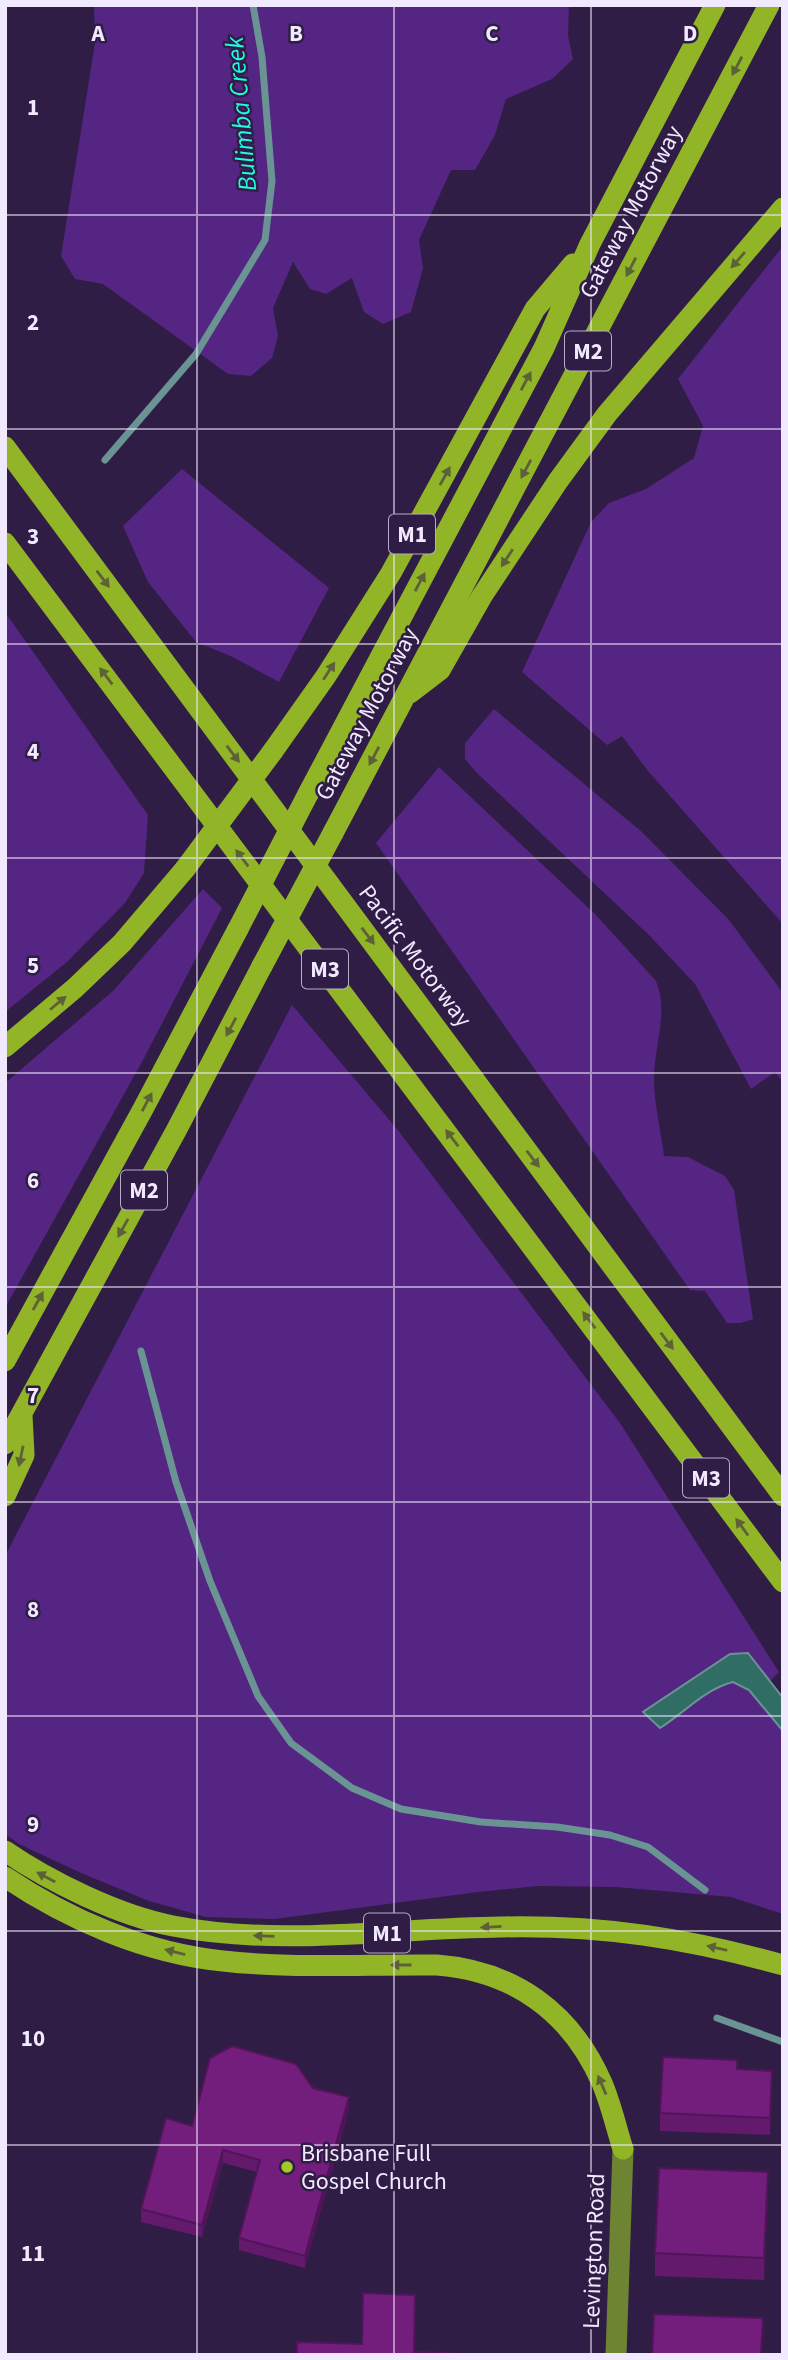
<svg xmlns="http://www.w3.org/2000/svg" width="788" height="2360" viewBox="0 0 788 2360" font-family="'Source Sans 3',sans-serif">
<rect width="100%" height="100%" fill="#301d45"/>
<path fill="#542582" d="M 94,5 L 569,5 L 568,36 L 573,59 L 552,79 L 506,99 L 495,135 L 475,170 L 451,170 L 419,240 L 423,268 L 411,312 L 383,324 L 364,312 L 352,278 L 326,294 L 310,289 L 293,262 L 273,308 L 278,336 L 272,358 L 251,376 L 228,374 L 103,284 L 75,279 L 61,256 L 95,43 Z
M 783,246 L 783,924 L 648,771 L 622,736 L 607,745 L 522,672 L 591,522 L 609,503 L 646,489 L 694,458 L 703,426 L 678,379 Z
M 182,469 L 329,588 L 279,682 L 233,657 L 196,642 L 148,582 L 123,526 Z
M 5,612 L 148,815 L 144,873 L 125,903 L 67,962 L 5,1012 Z
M 494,709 L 642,832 L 729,920 L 783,993 L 783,1082 L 775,1072 L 751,1089 L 695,984 L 650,936 L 476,772 L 465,759 L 465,743 Z
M 439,767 L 596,915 L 656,981 C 669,1011 654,1047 654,1079 C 654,1104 661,1131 664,1156 L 688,1157 L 725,1176 L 734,1190 L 753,1319 L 741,1323 L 727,1323 L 705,1291 L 690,1290 L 376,843 Z
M 203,889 L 222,908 L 143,1060 L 5,1308 L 5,1083 L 114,990 Z
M 292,1005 L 397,1129 L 620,1423 L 779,1672 L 770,1681 L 748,1654 L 660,1728 C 684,1713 705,1689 733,1682 L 749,1690 L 783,1731 L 783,1914 L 731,1897 L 616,1887 L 538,1886 L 478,1892 L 275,1919 L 206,1917 L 149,1901 L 81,1873 L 19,1844 L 5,1834 L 5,1556 Z"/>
<path fill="#306e65" stroke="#6a9393" stroke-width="2" d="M 748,1653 L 783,1698 L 783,1731 L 749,1690 L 733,1682 C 705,1689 684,1713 660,1728 L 643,1712 L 730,1654 Z"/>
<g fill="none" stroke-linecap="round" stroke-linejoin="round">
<path stroke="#6a9393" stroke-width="7" d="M 105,460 L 196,354 L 265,240 L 272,181 L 262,57 L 253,5
M 141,1351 L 176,1482 L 210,1581 L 258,1696 L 291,1743 L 352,1788 L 401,1809 L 481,1822 L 557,1827 L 610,1835 L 648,1847 L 705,1890
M 717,2018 L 783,2042"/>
<path stroke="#6d8433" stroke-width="21" d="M 616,2355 L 623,2149"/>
<path stroke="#92b527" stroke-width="21" d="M 5,447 L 783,1496
M 5,543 L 783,1582
M 410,693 L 440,670 L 482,596 L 558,481 L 607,414 L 783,208
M 273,751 L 326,676 L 391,573 L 535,309 L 573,264
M 308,794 L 544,348 L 590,244 L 715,5
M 333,833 L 769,5
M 5,1047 L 75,988 L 122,943 L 185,869
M 5,1361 L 143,1109 L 238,929
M 5,1444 L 177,1129 L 262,966
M 5,1496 L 24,1455 L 22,1415
M 5,1851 C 50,1882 120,1916 173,1926 C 282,1947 391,1928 501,1927 C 602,1925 686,1938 783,1965
M 5,1877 C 69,1920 145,1953 223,1961 C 294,1969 366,1964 437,1965 C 514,1971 571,2012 602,2083 C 611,2104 616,2127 623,2149"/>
<path stroke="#92b527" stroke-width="21" d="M 185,869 L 273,751
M 238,929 L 308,794
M 262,966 L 333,833"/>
</g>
<path fill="#631a6c" d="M 737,2069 L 772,2088 L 770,2135 L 660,2131 L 660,2113 Z
M 313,2088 L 349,2109 L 305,2268 L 239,2250 L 239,2238 L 257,2172 L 223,2163 L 202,2237 L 141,2222 L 141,2209 L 192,2126 Z
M 768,2195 L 764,2280 L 655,2276 L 655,2253 Z"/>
<path fill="#501558" d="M 772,2071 L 772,2088 L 770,2135 L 770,2118 Z
M 349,2097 L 349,2109 L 305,2268 L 305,2256 Z
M 223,2150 L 223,2163 L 202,2237 L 202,2225 Z
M 768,2172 L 768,2195 L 764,2280 L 764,2258 Z"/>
<path fill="#731e7d" stroke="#501558" stroke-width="2" d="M 232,2046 L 296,2064 L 313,2088 L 349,2097 L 305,2256 L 239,2238 L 260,2160 L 223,2150 L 202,2225 L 141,2209 L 166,2118 L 192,2126 L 210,2058 Z
M 663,2057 L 737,2060 L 737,2069 L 772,2071 L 770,2118 L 660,2113 Z
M 659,2168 L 768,2172 L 764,2258 L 655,2253 Z
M 363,2293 L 415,2295 L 414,2352 L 449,2353 L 449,2355 L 297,2355 L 297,2342 L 362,2344 Z
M 654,2314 L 763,2318 L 761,2355 L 652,2355 Z"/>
<defs><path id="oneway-solid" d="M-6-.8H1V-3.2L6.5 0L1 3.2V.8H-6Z" transform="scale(1.75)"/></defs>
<g fill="#5c6138">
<use href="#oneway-solid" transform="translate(737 66) rotate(118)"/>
<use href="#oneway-solid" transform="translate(738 260) rotate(131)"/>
<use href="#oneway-solid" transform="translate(631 267) rotate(117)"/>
<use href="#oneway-solid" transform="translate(526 381) rotate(-62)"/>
<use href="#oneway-solid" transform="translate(526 469) rotate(118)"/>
<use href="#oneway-solid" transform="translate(445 476) rotate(-61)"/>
<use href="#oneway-solid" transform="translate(507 558) rotate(123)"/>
<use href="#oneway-solid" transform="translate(103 579) rotate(53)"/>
<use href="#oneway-solid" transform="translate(420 582) rotate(-62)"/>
<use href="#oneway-solid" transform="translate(329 671) rotate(-57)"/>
<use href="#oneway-solid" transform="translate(106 676) rotate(-127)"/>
<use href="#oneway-solid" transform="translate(233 754) rotate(53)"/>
<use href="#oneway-solid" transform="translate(374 756) rotate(118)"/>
<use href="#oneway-solid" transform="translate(242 858) rotate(-127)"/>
<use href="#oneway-solid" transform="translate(368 936) rotate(53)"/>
<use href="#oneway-solid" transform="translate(58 1003) rotate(-40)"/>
<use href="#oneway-solid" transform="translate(231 1027) rotate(118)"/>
<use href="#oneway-solid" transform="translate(147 1102) rotate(-62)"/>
<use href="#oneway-solid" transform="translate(452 1138) rotate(-127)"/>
<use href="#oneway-solid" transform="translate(533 1159) rotate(53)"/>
<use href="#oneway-solid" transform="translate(123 1228) rotate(119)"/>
<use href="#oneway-solid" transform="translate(38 1301) rotate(-61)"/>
<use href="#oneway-solid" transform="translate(589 1320) rotate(-127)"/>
<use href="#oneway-solid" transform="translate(667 1341) rotate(53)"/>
<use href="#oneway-solid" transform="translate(21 1456) rotate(102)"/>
<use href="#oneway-solid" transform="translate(742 1527) rotate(-126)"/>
<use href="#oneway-solid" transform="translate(46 1877) rotate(-152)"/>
<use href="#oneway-solid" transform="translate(491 1927) rotate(177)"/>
<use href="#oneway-solid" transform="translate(264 1936) rotate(-178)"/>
<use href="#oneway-solid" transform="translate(717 1948) rotate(-167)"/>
<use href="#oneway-solid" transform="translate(175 1952) rotate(-166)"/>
<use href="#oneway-solid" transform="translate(401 1965) rotate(-180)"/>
<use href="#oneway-solid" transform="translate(602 2085) rotate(-113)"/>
</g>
<path fill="none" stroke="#f1e9fe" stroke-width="2" stroke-opacity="0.55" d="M 197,5 L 197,2355M 394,5 L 394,2355M 591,5 L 591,2355M 5,215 L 783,215M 5,429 L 783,429M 5,644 L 783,644M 5,858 L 783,858M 5,1073 L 783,1073M 5,1287 L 783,1287M 5,1502 L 783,1502M 5,1716 L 783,1716M 5,1931 L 783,1931M 5,2145 L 783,2145"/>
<circle fill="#a2c928" stroke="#301d45" stroke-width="2.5" cx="287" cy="2167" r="7"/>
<g text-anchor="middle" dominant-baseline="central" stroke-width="5" stroke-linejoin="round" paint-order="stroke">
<g fill="#301d45" stroke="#b7acc6" stroke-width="2">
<rect x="565" y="331.5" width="46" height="39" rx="5"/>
<rect x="389" y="514.5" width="46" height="39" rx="5"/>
<rect x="302" y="949.5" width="46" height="39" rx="5"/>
<rect x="121" y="1170.5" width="46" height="39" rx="5"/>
<rect x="683" y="1458.5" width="46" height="39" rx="5"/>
<rect x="364" y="1913.5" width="46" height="39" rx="5"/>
</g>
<g font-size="23" font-weight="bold" fill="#f1e9fe">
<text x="588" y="351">M2</text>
<text x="412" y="534">M1</text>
<text x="325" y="969">M3</text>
<text x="144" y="1190">M2</text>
<text x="706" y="1478">M3</text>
<text x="387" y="1933">M1</text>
</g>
<g font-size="24" fill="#f1e9fe" stroke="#301d45">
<text transform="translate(631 212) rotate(-62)">Gateway Motorway</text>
<text transform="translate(367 714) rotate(-62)">Gateway Motorway</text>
<text transform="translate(415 956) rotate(53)">Pacific Motorway</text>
<text transform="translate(594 2251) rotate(-88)">Levington Road</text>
</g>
<g font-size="24" fill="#f1e9fe" stroke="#301d45" text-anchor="start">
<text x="301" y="2153">Brisbane Full<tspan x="301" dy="28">Gospel Church</tspan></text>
</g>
<g font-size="26" font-style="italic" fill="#1ffce5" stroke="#301d45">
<text transform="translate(241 114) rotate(-95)">Bulimba Creek</text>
</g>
</g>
<g font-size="23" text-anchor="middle" font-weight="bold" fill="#f1e9fe" stroke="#301d45" stroke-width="5" stroke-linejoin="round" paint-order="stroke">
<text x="98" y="41">A</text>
<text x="296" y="41">B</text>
<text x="492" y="41">C</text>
<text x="690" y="41">D</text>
<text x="33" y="115">1</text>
<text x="33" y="330">2</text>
<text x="33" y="544">3</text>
<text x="33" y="759">4</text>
<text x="33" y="973">5</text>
<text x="33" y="1188">6</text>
<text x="33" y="1403">7</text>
<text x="33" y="1617">8</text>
<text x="33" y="1832">9</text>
<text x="33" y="2046">10</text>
<text x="33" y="2261">11</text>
</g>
<rect width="788" height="2360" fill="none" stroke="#f1e9fe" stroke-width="14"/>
</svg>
